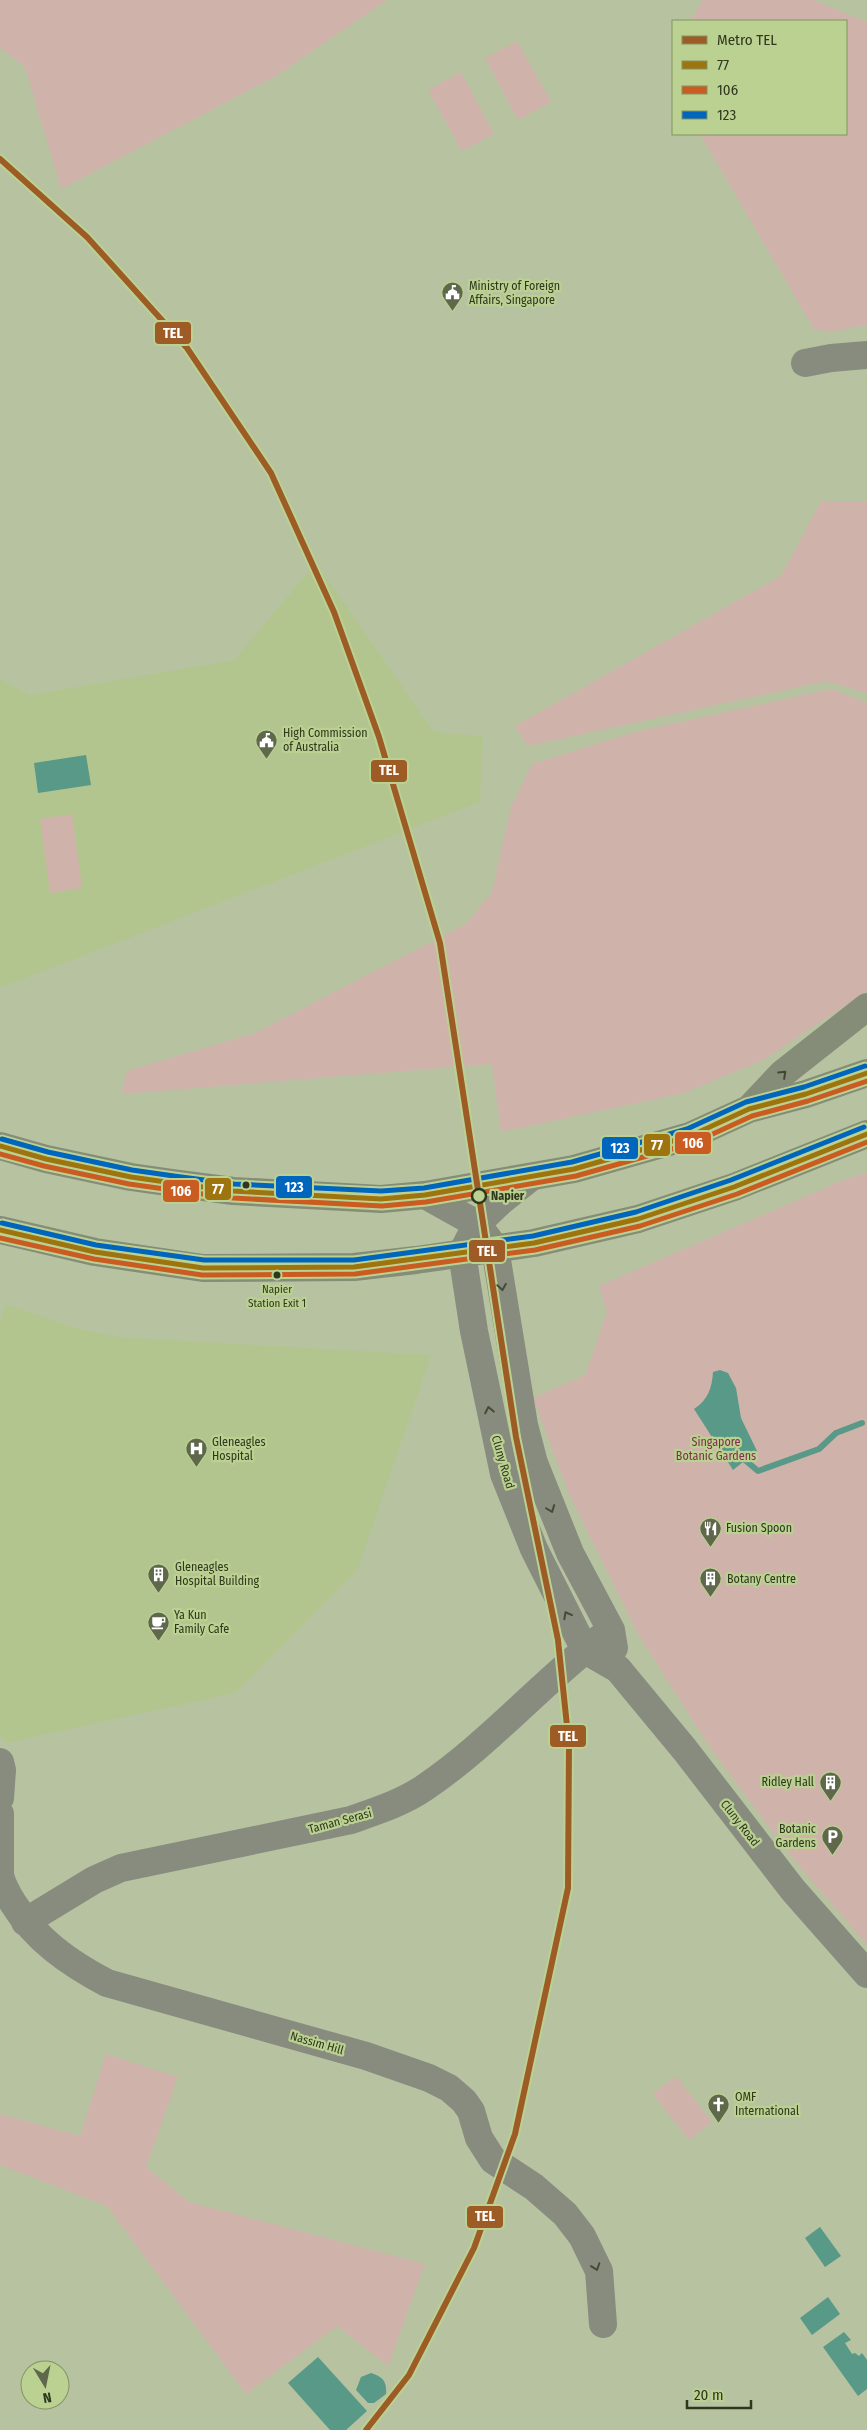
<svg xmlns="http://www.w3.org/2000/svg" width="867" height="2430" viewBox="0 0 867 2430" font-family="'Fira Sans Condensed',sans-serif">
<rect width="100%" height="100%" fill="#b7c3a0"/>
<path fill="#b3c58e" d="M 316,563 L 434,732 L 483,736 L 480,802 L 0,988 L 0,679 L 30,695 L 234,660 Z
M 6,1304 L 72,1327 L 118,1337 L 431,1355 L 358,1569 L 235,1693 L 6,1743 L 0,1734 L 0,1321 Z"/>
<path fill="#cfb2aa" d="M 0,0 L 387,0 L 276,76 L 61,189 L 25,67 L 0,48 Z
M 702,0 L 813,0 L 867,22 L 867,325 L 830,332 L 814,329 L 700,134 L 846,134 L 846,21 L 691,21 Z
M 517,41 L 551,102 L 518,120 L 485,58 Z
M 461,72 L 494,134 L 462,151 L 428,90 Z
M 821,501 L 867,501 L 867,693 L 826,681 L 528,746 L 515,726 L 781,576 Z
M 831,689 L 867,703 L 867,991 L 765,1059 L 684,1093 L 501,1132 L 492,1064 L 122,1094 L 127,1071 L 255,1033 L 466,924 L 492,892 L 511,807 L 532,764 L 635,732 Z
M 72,814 L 82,888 L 50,893 L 40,819 Z
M 867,1173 L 867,1945 L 790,1855 L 709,1746 L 638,1634 L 570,1496 L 533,1398 L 585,1375 L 607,1312 L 599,1286 L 846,1179 Z
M 106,2054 L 178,2077 L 146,2167 L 189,2202 L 425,2264 L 388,2366 L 337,2326 L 246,2394 L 107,2206 L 0,2165 L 0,2114 L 80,2136 Z
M 676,2076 L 712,2122 L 689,2140 L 653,2094 Z"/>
<path fill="#589987" d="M 86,755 L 91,785 L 38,793 L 34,763 Z
M 720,1370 L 728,1373 L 736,1388 L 741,1418 L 757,1451 L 733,1470 L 694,1409 C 708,1400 712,1388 713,1372 Z
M 820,2227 L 841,2256 L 825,2267 L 805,2238 Z
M 828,2297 L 840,2314 L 812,2335 L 800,2318 Z
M 844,2332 L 851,2340 L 845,2343 L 852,2354 L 855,2353 L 859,2356 L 862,2353 L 867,2360 L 867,2389 L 858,2396 L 823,2347 Z
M 318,2357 L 367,2411 L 346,2430 L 330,2430 L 288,2383 Z
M 371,2373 C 383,2377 387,2381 386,2394 L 374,2403 L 368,2403 L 356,2390 L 361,2377 Z"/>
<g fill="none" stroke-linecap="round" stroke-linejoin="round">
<path stroke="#589987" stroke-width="6" d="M 745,1460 L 758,1471 L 819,1449 L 836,1433 L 862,1423"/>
<path stroke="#878c7e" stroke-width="28" d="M 805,363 L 831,358 L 867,355
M 530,1178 L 501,1201 L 477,1224 L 462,1253 L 474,1331 L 504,1474 L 534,1549 L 585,1650 L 618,1669 L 685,1750 L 793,1890 L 867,1974
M 425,1195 L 477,1224 L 495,1248 L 524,1425 L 534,1463 L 570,1553 L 611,1630 L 614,1648
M 0,1762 L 2,1770 L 0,1798
M 0,1814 C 0,1832 0,1858 0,1875 C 2,1884 8,1895 13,1903 C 36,1940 69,1963 107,1983 L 366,2056 L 429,2078 L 449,2088 L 464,2101 L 471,2111 L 479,2138 L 493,2160 L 534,2187 L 565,2214 L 582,2236 L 599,2271 L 603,2324
M 25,1922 L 94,1880 L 121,1868 L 351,1820 C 376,1811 402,1803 424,1788 C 492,1742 545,1678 611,1630"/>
<path stroke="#858c77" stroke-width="28" d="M 749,1109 L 782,1074 L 867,1007
M 0,1146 L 46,1159 L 131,1177 L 173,1183 L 233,1191 L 381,1199 L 425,1195 L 574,1169 L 690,1136 L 749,1109 L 806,1094 L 867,1073
M 0,1230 L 95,1252 L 203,1268 L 354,1267 L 416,1260 L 534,1243 L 638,1219 L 734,1187 L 867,1134"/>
<defs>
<path id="bus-1" d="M 0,1146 L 46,1159 L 131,1177 L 173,1183 L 233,1191 L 381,1199 L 425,1195 L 574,1169 L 690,1136 L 749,1109 L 806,1094 L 867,1073
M 0,1230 L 95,1252 L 203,1268 L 354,1267 L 534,1243 L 638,1219 L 734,1187 L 867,1134"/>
<path id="bus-2" d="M 0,1154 L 44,1166 L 129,1184 L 172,1190 L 233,1198 L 382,1206 L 426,1202 L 576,1176 L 693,1143 L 752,1116 L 808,1101 L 867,1081
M 0,1238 L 94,1259 L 202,1275 L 355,1274 L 535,1250 L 640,1226 L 737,1194 L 867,1142"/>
<path id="bus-3" d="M 2,1139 L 48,1152 L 132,1170 L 174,1176 L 234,1184 L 381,1191 L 424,1188 L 572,1162 L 687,1129 L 746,1102 L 804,1087 L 865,1066
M 2,1223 L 96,1245 L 204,1260 L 354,1260 L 533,1236 L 636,1212 L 731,1180 L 864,1127"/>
</defs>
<use href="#bus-1" stroke="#bbd192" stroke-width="9"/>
<use href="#bus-2" stroke="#bbd192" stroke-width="9"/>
<use href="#bus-3" stroke="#bbd192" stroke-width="9"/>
<use href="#bus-1" stroke="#9d740d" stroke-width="5"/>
<use href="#bus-2" stroke="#cb5c21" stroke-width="5"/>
<use href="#bus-3" stroke="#0065bd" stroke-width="5"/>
<defs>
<path id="metro-1" d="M 0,159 L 87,237 L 187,348 L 271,473 L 334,612 L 379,737 L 440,943 L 516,1437 L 558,1640 L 569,1745 L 568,1888 L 515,2134 L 474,2248 L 409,2375 L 366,2430"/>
</defs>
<use href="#metro-1" stroke="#bbd192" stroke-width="10"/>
<use href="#metro-1" stroke="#9d5b25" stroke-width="6"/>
</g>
<defs><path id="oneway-chevron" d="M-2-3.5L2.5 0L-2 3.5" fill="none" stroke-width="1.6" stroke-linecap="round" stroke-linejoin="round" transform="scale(1.25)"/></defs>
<use stroke="#40482f" href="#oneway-chevron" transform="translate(783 1074) rotate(-43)"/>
<g stroke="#454c35">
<use href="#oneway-chevron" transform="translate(502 1287) rotate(81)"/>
<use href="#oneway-chevron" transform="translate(489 1410) rotate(-101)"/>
<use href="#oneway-chevron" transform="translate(551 1509) rotate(69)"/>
<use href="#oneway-chevron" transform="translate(567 1615) rotate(-118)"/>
<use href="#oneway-chevron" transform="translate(596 2267) rotate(71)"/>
</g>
<defs>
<symbol id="civic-pin" viewBox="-11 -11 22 30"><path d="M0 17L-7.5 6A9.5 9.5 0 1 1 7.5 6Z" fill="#5f684b" stroke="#bbd192"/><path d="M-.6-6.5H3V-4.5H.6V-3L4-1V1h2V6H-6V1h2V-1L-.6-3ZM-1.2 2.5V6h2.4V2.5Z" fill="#fff"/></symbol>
<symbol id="hospital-pin" viewBox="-11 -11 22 30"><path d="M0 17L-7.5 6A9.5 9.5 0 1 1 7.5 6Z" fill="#5f684b" stroke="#bbd192"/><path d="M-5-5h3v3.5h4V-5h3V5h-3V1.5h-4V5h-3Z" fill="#fff"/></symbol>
<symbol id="restaurant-pin" viewBox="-11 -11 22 30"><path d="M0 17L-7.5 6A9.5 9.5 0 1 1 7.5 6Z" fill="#5f684b" stroke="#bbd192"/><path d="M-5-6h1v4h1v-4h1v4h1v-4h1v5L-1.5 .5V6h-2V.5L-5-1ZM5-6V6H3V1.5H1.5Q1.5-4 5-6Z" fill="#fff"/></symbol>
<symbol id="building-pin" viewBox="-11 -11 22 30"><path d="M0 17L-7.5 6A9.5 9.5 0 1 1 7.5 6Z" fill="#5f684b" stroke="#bbd192"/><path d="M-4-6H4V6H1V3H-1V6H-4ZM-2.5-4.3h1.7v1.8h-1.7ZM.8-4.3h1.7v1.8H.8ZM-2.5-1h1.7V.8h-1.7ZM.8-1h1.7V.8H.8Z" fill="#fff"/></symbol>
<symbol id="cafe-pin" viewBox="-11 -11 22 30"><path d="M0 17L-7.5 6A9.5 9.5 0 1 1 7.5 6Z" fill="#5f684b" stroke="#bbd192"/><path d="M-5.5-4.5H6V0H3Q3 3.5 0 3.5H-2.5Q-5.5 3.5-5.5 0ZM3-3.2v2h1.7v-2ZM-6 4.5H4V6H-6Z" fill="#fff"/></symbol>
<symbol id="parking-pin" viewBox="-11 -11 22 30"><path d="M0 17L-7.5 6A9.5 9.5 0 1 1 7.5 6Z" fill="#5f684b" stroke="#bbd192"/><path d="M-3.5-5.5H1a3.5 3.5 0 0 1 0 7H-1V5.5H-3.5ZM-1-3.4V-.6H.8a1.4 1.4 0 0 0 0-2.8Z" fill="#fff"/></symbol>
<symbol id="church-pin" viewBox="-11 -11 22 30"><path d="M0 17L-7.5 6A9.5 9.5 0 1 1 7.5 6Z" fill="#5f684b" stroke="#bbd192"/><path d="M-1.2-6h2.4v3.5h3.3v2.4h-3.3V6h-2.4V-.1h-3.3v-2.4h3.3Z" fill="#fff"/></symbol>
</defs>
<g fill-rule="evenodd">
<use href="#civic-pin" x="440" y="280" width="25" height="34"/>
<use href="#civic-pin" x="254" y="728" width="25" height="34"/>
<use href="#hospital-pin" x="184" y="1436" width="25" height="34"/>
<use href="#restaurant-pin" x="698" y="1516" width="25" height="34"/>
<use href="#building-pin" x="146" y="1562" width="25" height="34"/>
<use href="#building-pin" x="698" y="1566" width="25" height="34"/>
<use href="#cafe-pin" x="146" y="1610" width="25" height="34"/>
<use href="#building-pin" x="818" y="1770" width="25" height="34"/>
<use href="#parking-pin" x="820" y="1824" width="25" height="34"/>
<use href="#church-pin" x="706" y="2092" width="25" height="34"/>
</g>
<g fill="#2f371d" stroke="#bbd192" stroke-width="2">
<circle cx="246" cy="1185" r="4.5"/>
<circle cx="277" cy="1275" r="4.5"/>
</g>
<circle fill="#bbd192" stroke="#2f371d" stroke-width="2.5" cx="479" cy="1196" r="7"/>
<g text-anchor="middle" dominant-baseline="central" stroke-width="4.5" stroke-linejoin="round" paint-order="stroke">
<g font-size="11" fill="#2f371d" stroke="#bbd192">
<text x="277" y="1289">Napier<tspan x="277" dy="14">Station Exit 1</tspan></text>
</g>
<g font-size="12" fill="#2f371d" stroke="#bbd192" text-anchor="start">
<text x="469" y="286">Ministry of Foreign<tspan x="469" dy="14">Affairs, Singapore</tspan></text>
<text x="283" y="733">High Commission<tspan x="283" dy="14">of Australia</tspan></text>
<text x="212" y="1442">Gleneagles<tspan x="212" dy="14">Hospital</tspan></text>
<text x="726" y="1528">Fusion Spoon</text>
<text x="175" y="1567">Gleneagles<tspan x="175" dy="14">Hospital Building</tspan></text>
<text x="727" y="1579">Botany Centre</text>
<text x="174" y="1615">Ya Kun<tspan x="174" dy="14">Family Cafe</tspan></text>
<text x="814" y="1782" text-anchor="end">Ridley Hall</text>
<text x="816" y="1829" text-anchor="end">Botanic<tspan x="816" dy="14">Gardens</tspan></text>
<text x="735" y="2097">OMF<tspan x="735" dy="14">International</tspan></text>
</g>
<g font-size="12" font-weight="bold" fill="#2f371d" stroke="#bbd192" text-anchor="start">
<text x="491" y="1196">Napier</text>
</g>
<g font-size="12" fill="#802f48" stroke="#bbd192">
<text x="716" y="1442">Singapore<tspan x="716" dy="14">Botanic Gardens</tspan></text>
</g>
<g font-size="12" fill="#2f371d" stroke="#bbd192">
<text transform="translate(503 1462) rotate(74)">Cluny Road</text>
<text transform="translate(340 1821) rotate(-15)">Taman Serasi</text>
<text transform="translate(740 1823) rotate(52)">Cluny Road</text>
<text transform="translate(317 2043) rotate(16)">Nassim Hill</text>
</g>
</g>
<g stroke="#bbd192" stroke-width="2">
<rect x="154" y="321" width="38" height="24" rx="5" fill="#9d5b25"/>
<rect x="370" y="759" width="38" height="24" rx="5" fill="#9d5b25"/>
<rect x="674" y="1131" width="38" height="24" rx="5" fill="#cb5c21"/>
<rect x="643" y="1133" width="28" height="24" rx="5" fill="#9d740d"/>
<rect x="601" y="1136" width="38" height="24" rx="5" fill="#0065bd"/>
<rect x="275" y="1175" width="38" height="24" rx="5" fill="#0065bd"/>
<rect x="204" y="1177" width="28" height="24" rx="5" fill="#9d740d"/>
<rect x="162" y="1179" width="38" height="24" rx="5" fill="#cb5c21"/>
<rect x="468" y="1239" width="38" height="24" rx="5" fill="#9d5b25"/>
<rect x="549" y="1724" width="38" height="24" rx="5" fill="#9d5b25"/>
<rect x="466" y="2205" width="38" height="24" rx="5" fill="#9d5b25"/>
</g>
<g font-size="14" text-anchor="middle" font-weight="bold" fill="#fff">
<text x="173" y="338">TEL</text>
<text x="389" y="775">TEL</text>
<text x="693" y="1148">106</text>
<text x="657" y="1150">77</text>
<text x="620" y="1153">123</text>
<text x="294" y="1192">123</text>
<text x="218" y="1194">77</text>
<text x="181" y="1196">106</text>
<text x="487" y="1256">TEL</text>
<text x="568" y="1741">TEL</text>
<text x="485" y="2221">TEL</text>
</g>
<rect x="672" y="20" width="175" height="115" fill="#bbd192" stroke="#839363"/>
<rect x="682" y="36" width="25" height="8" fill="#9d5b25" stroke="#839363"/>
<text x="717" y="45" font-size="15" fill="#2f371d">Metro TEL</text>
<rect x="682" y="61" width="25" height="8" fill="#9d740d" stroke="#839363"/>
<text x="717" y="70" font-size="15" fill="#2f371d">77</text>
<rect x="682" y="86" width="25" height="8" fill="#cb5c21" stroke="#839363"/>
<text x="717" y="95" font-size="15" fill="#2f371d">106</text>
<rect x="682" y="111" width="25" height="8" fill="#0065bd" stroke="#839363"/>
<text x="717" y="120" font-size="15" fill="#2f371d">123</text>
<g transform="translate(45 2385) rotate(170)"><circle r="24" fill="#bbd192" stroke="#839363"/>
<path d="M0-4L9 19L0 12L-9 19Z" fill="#5f684b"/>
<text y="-8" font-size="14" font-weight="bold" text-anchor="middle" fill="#2f371d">N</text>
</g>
<path d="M687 2400v8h64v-8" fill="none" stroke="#2f371d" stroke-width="2.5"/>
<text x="694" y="2400" font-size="15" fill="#2f371d" stroke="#bbd192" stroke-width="4" paint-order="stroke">20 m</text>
</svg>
